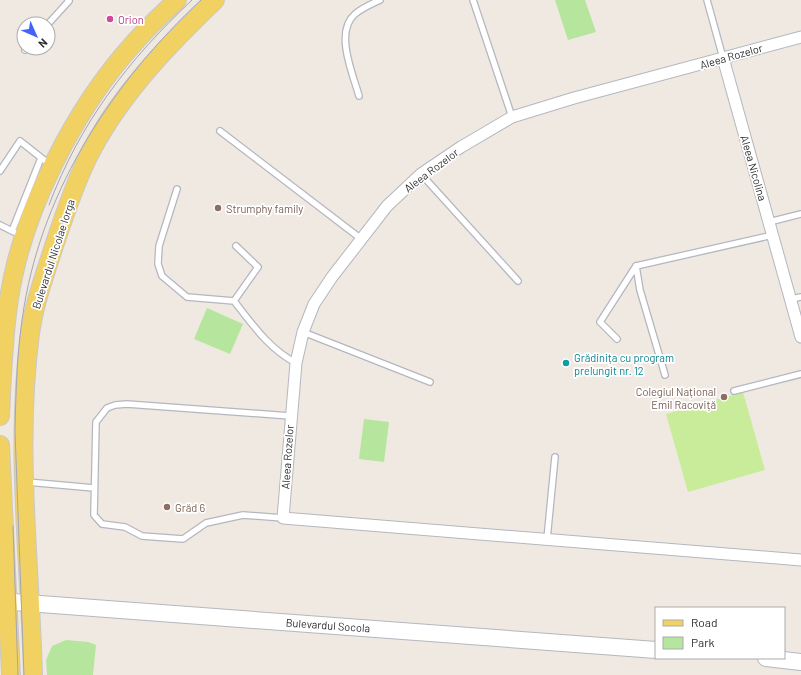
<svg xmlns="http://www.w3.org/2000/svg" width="801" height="675" viewBox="0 0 801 675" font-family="Barlow,sans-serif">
<rect width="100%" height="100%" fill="#efe9e1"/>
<path fill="#b6e59e" d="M 555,0 L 585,0 L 596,32 L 568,40 Z
M 207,308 L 243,324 L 230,354 L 194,339 Z
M 364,419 L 389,422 L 384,462 L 359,459 Z
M 66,640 L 88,642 L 96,645 L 93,675 L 47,675 L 46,660 L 52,646 Z"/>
<path fill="#c9ec9a" d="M 743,392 L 765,470 L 688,492 L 666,414 Z"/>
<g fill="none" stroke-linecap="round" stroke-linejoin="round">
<defs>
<path id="lane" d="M 473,0 L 512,117
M 707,0 L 723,58
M 48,24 L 69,1 L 68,0
M 25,50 L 27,48
M 359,96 C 353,74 334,32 355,14 C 362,8 371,4 380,0
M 220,131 L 360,238
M 0,171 L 20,141 L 44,160
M 421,174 L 518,281
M 177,189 L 159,246 L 158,264 L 162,276 L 187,297 L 234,301 C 252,324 269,349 296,363
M 769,222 L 801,214
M 0,225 L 14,232
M 12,231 L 41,158
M 791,299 L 801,297
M 234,301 L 258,267 L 236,246
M 303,332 L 430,382
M 617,339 L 600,322 L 636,266
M 665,375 L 640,290 L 636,266 L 773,235
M 734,391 L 801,374
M 27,482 L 94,488
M 283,518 L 243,515 L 206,523 L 183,539 L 142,536 L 125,527 L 102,524 L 94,515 L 96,422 L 107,408 L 115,405 L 127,404 L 290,416
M 547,539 L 555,457"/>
<path id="street" d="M 801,37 L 574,98 L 512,117 L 461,147 L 421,174 L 387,206 L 332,277 L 314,304 L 303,332 L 296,363 L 283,518 L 801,560
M 723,58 L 801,337"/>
<path id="secondary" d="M 0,601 L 656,650
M 766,658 L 801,662"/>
<path id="primary" d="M 0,416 C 2,377 3,337 9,299 C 22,211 75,108 134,43 C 147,28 162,14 177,0
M 0,445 L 11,675
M 33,675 C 30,562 15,446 30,334 C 34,304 44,277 53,249 C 63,219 73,188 87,159 C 117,98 166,47 215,0"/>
</defs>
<use href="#lane" stroke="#b4b7c1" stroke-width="8"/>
<use href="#street" stroke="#b4b7c1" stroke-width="13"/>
<use href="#secondary" stroke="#b4b7c1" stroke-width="18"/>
<use href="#primary" stroke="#c9c9c9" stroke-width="20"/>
<use href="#lane" stroke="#fff" stroke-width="5.5"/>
<use href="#street" stroke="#fff" stroke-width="11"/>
<use href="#secondary" stroke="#fff" stroke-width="16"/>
<use href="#primary" stroke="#f2d163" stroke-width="18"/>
<path stroke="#a3a6b8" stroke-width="1" d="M 49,205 C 80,123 128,60 192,0
M 13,526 L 18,675
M 24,675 L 15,431 C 16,389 17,348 24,307 C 44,187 113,82 201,0"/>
</g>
<circle fill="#d1479c" stroke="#fff" stroke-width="1.5" cx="110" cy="19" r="4"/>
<g fill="#8d6e63" stroke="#fff" stroke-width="1.5">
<circle cx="218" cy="208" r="4"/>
<circle cx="724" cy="397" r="4"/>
<circle cx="167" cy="507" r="4"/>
</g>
<circle fill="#0f9aa8" stroke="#fff" stroke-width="1.5" cx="566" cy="363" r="4"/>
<g text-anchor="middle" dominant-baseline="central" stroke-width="3.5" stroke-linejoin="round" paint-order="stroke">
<g font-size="11" fill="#b23c85" stroke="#fff" text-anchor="start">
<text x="118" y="19">Orion</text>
</g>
<g font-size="11" fill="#2e2e2e" stroke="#fff">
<text transform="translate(731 56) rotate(-16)">Aleea Rozelor</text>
<text transform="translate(754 168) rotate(74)">Aleea Nicolina</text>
<text transform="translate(431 170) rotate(-37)">Aleea Rozelor</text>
<text transform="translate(53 254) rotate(-72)">Bulevardul Nicolae Iorga</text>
<text transform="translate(287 457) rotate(-86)">Aleea Rozelor</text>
<text transform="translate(328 625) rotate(4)">Bulevardul Socola</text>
</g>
<g font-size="11" fill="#785e54" stroke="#fff" text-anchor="start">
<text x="226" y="208">Strumphy family</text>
<text x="716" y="391" text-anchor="end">Colegiul Național<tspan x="716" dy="13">Emil Racoviță</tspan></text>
<text x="175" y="507">Grăd 6</text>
</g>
<g font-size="11" fill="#0d838f" stroke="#fff" text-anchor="start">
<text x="574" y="357">Grădinița cu program<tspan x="574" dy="13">prelungit nr. 12</tspan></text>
</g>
</g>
<rect x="655" y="607" width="130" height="52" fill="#ffffff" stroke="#ababab"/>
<rect x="663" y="620" width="20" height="6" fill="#f2d163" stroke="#ababab"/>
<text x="691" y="627" font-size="12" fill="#2e2e2e">Road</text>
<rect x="663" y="637" width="20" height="12" fill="#b6e59e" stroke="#ababab"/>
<text x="691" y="647" font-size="12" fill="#2e2e2e">Park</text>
<g transform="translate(36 36) rotate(135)"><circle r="19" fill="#ffffff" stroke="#ababab"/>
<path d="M0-3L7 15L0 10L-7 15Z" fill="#4264fb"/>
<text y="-6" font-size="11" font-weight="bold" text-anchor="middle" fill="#2e2e2e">N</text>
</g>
</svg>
